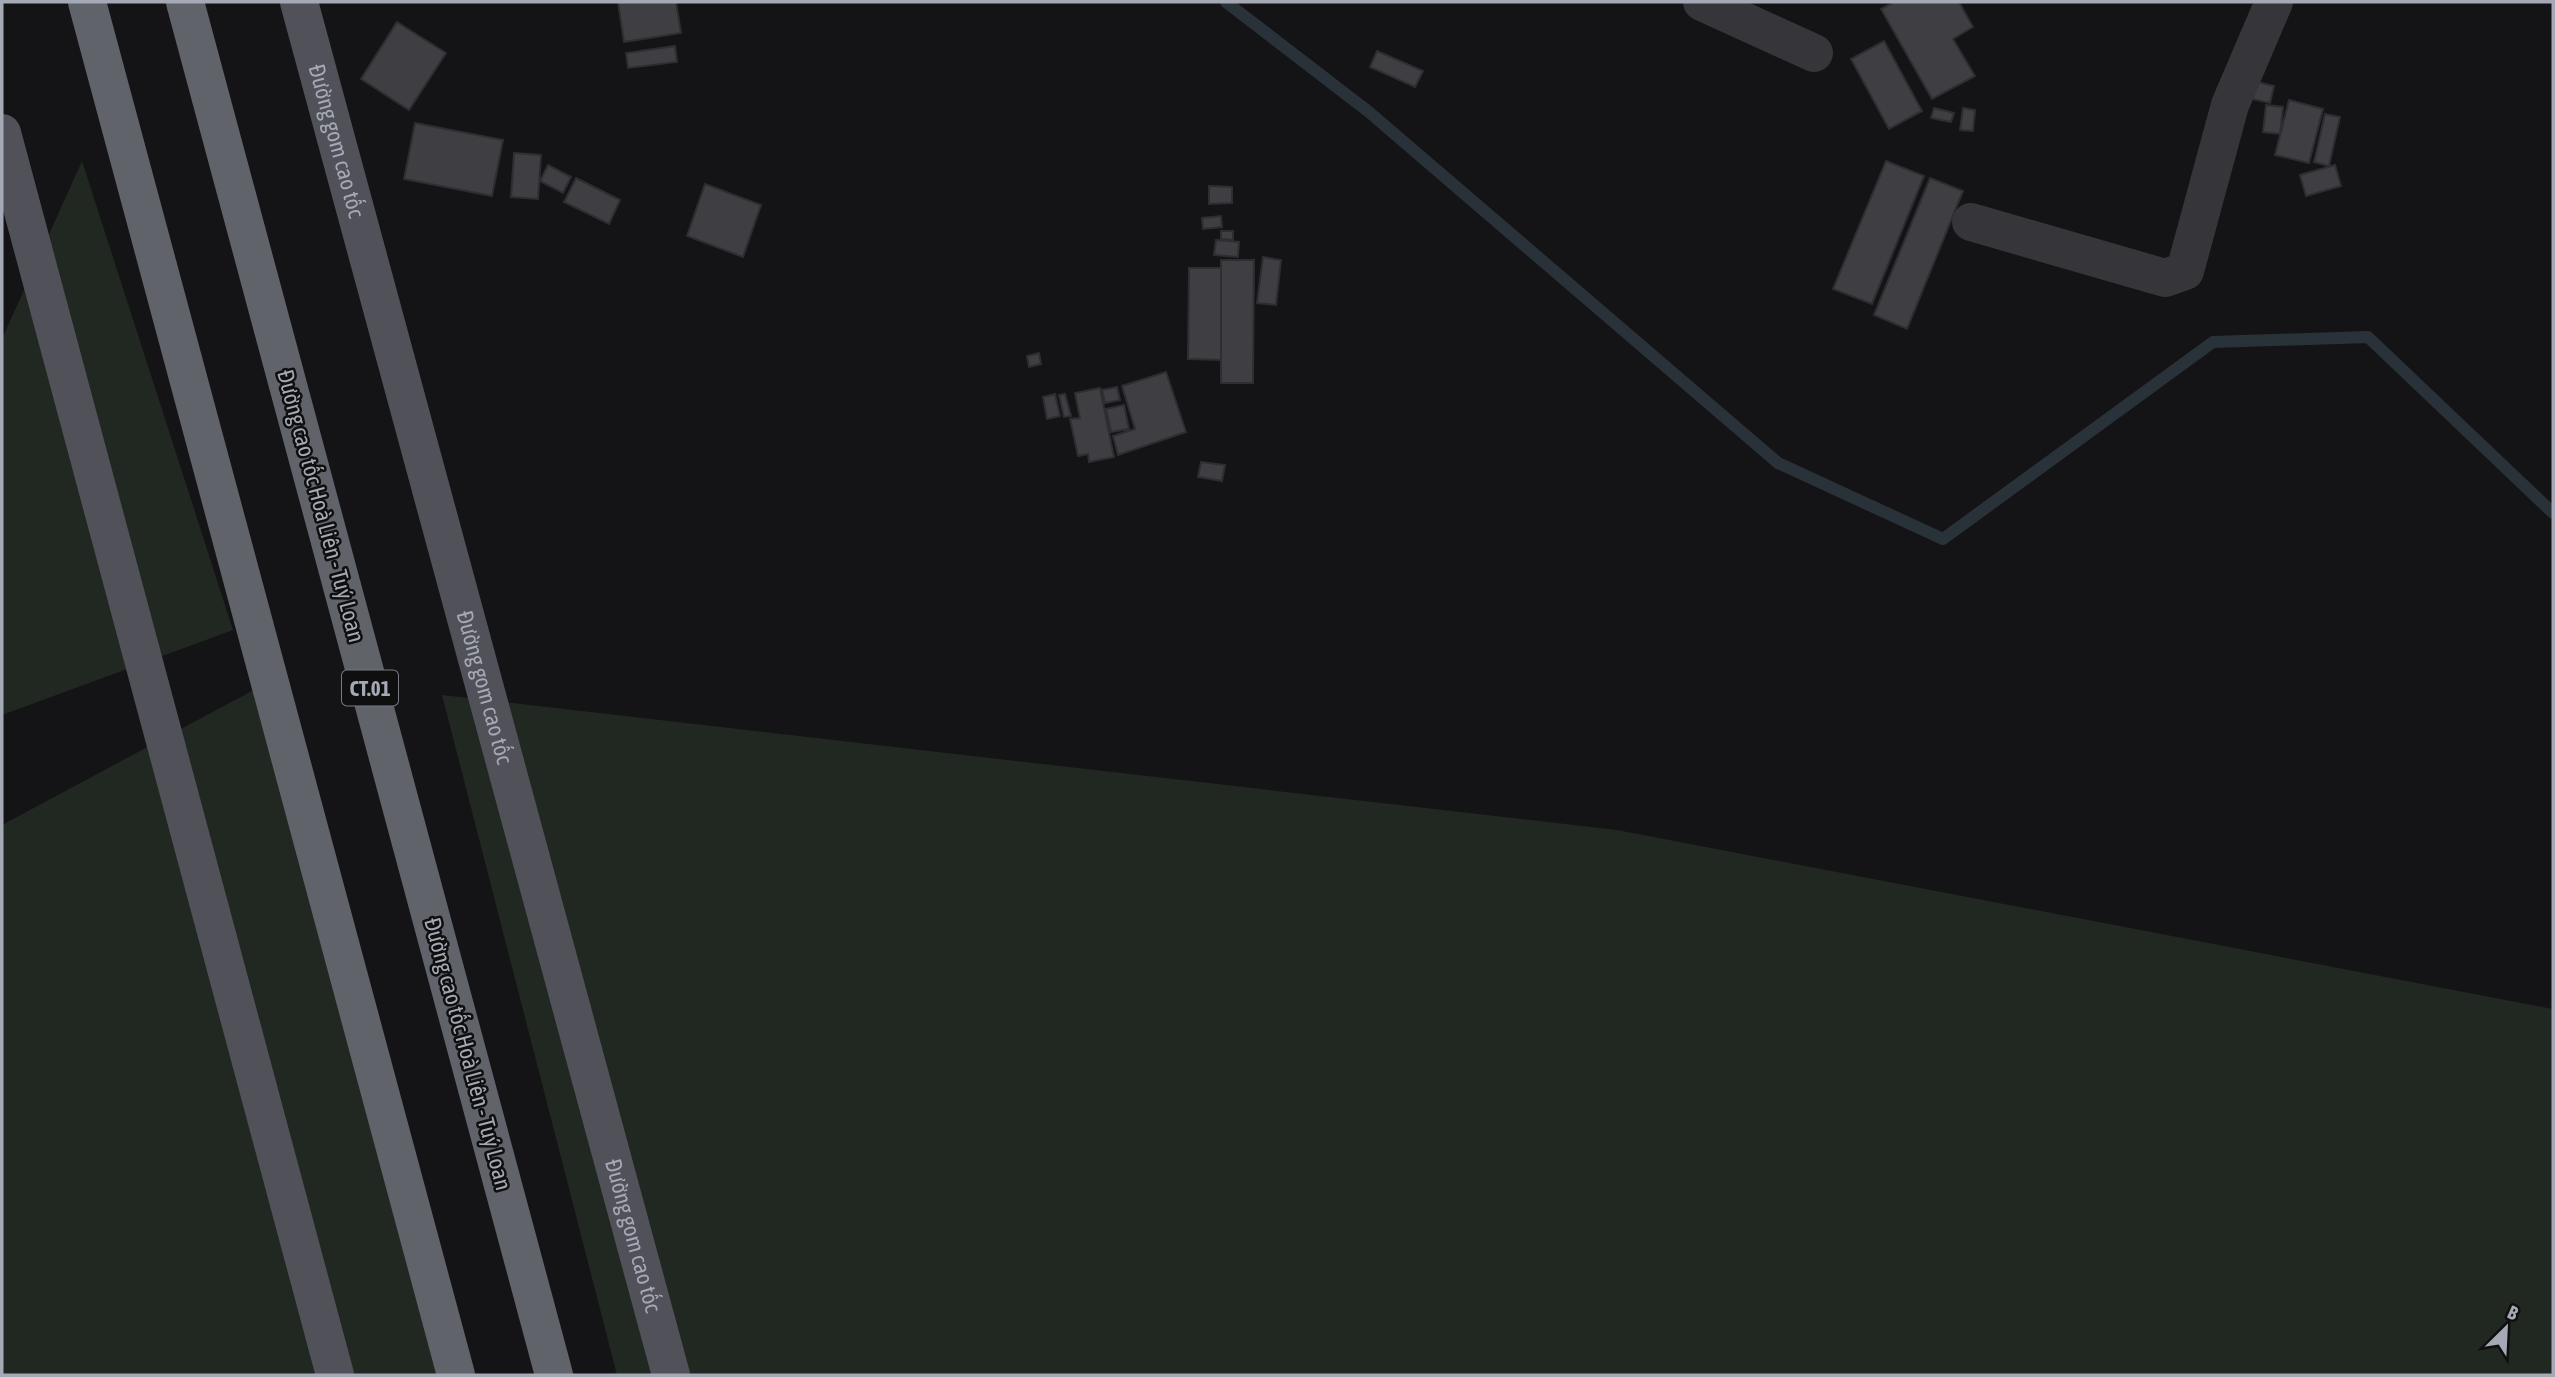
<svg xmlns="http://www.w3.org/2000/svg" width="2555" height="1377" viewBox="0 0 2555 1377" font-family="'Asap Condensed',sans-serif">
<rect width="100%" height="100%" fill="#141416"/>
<path fill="#202821" d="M 82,161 L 233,630 L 2,715 L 2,339 Z
M 265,684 L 438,1375 L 2,1375 L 2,825 Z
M 442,695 L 1617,830 L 2553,1009 L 2553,1375 L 617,1375 Z"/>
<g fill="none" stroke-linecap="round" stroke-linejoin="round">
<path stroke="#2a3239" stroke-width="12" d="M 1226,2 L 1369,112 L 1778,463 L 1943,539 L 2213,342 L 2368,337 L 2553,513"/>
</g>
<path fill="#3e3e43" stroke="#2e2e32" stroke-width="2" d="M 618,2 L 676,2 L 681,33 L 624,42 Z
M 1894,2 L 1959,2 L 1973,27 L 1953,39 L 1975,76 L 1932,99 L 1881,9 Z
M 397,22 L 446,53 L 409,110 L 361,79 Z
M 1884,41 L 1922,111 L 1889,129 L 1851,59 Z
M 675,46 L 677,62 L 628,68 L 626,53 Z
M 1377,51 L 1423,71 L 1415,87 L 1370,67 Z
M 2245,79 L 2274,86 L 2270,103 L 2240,96 Z
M 2289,100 L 2323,109 L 2309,163 L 2275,155 Z
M 2266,105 L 2283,107 L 2280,134 L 2263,132 Z
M 1934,108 L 1954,113 L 1951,122 L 1931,118 Z
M 1963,108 L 1975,110 L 1973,131 L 1960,130 Z
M 2325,114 L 2340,117 L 2329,166 L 2314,162 Z
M 415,123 L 503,140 L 492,196 L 404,179 Z
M 514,153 L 541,155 L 538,199 L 511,197 Z
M 1886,161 L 1924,176 L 1872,304 L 1833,289 Z
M 548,165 L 571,177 L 563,193 L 540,181 Z
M 2335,165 L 2341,186 L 2306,196 L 2300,175 Z
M 576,178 L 620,200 L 609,224 L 564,202 Z
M 1930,178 L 1963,191 L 1907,329 L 1874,315 Z
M 705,184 L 761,205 L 743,257 L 687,236 Z
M 1209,186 L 1232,187 L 1232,203 L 1209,204 Z
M 1221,216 L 1222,227 L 1203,229 L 1202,218 Z
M 1221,231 L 1233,231 L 1233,240 L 1221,239 Z
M 1216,240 L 1239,242 L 1238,257 L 1214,255 Z
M 1263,257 L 1281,260 L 1276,305 L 1257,303 Z
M 1221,260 L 1254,260 L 1253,383 L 1221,383 Z
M 1189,268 L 1221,268 L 1221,360 L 1188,359 Z
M 1039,353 L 1041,364 L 1029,367 L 1027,356 Z
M 1166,372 L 1186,432 L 1118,455 L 1113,436 L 1135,429 L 1122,386 Z
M 1117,387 L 1120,400 L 1105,403 L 1102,390 Z
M 1100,388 L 1114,457 L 1089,462 L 1088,454 L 1078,456 L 1070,419 L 1080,418 L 1075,393 Z
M 1055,394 L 1060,416 L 1047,419 L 1043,397 Z
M 1065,394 L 1071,416 L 1064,417 L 1059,395 Z
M 1124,405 L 1129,429 L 1111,432 L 1106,409 Z
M 1201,462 L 1225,465 L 1222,481 L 1198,477 Z"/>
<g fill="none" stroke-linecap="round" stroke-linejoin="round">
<path stroke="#35353a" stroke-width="38" d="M 1702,2 L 1814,53
M 1971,222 L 2165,278 L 2185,271 L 2230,105 L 2274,2"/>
<g stroke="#515259" stroke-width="38">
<path id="s1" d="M 299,2 L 671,1375"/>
<path d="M 2,133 L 335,1375"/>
</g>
<path stroke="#61636b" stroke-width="38" d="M 87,2 L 456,1375
M 185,2 L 554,1375"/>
</g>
<g text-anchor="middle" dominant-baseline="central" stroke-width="5" stroke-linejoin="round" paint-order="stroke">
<rect fill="#0f0f10" stroke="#787b84" stroke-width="2" x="342" y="670.5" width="56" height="35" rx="5"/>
<g font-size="21" font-weight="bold" fill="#a5a9b6">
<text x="370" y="688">CT.01</text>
</g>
<g font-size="23" fill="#a5a9b6" stroke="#0f0f10">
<text stroke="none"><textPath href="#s1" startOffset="144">Đường gom cao tốc</textPath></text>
<text transform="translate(321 506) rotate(75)">Đường cao tốc Hoà Liên - Tuý Loan</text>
<text stroke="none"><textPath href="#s1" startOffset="710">Đường gom cao tốc</textPath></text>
<text transform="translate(468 1054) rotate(75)">Đường cao tốc Hoà Liên - Tuý Loan</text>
<text stroke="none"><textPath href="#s1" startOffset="1278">Đường gom cao tốc</textPath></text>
</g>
</g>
<rect width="2555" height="1377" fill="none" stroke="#a5a9b6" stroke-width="7"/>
<g transform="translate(2506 1328) rotate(24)" stroke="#0f0f10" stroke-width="5" paint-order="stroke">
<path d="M0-5L12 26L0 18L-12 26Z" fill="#a5a9b6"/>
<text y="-10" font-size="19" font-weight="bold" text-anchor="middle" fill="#a5a9b6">B</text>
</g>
</svg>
